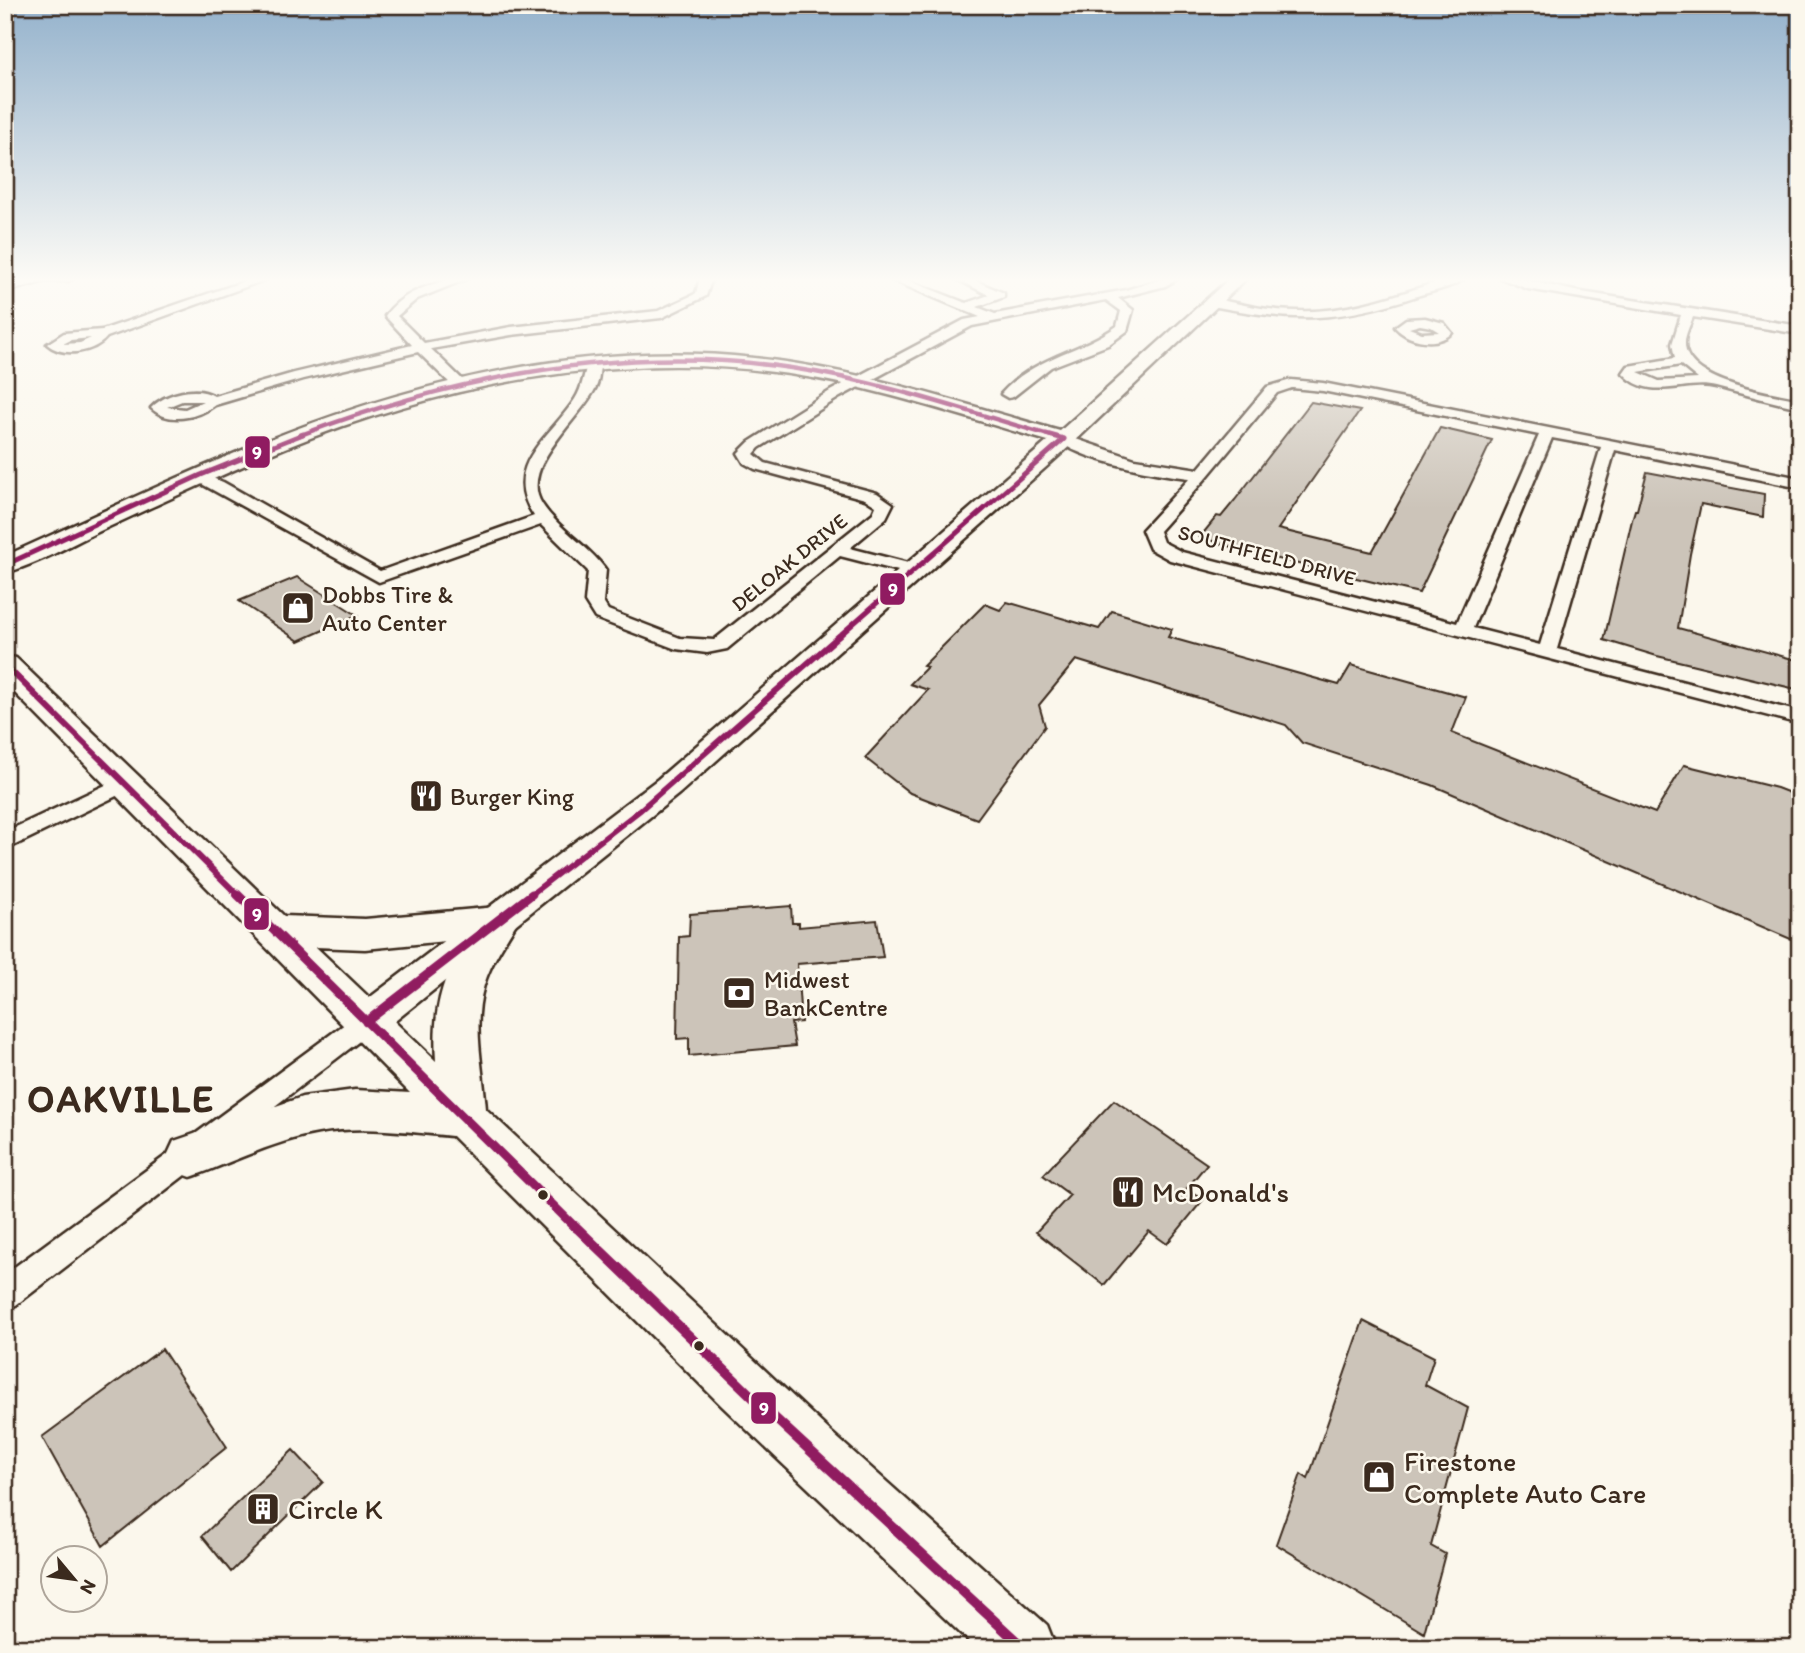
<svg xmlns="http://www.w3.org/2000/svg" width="1805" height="1653" viewBox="0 0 1805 1653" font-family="Itim,sans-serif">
<rect width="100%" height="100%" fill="#fbf7ec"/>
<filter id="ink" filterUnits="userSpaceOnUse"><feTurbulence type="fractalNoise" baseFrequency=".0143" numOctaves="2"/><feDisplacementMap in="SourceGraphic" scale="14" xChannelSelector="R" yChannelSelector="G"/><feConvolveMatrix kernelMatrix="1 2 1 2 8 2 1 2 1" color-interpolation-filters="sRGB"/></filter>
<g filter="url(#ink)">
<path fill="#ccc4b9" stroke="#3b2a1e" stroke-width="2" d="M 1311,402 L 1360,411 L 1278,529 L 1372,552 L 1440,428 L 1492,440 L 1419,593 L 1240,550 L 1200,537 L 1217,516 L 1221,517 L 1235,500 Z
M 1647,472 L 1764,494 L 1763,517 L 1701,504 L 1690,554 L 1678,628 L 1800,661 L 1800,690 L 1657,656 L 1604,640 L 1632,520 L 1635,510 L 1637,510 Z
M 297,577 L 357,615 L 299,641 L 239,601 Z
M 1007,602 L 1099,629 L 1112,611 L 1172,629 L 1168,637 L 1339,685 L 1351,665 L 1466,697 L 1452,733 L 1655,813 L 1684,765 L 1777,788 L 1800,797 L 1800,943 L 1432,785 L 1302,743 L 1286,725 L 1076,660 L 1039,705 L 1045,726 L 977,819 L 910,793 L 865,758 L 928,690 L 910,684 L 927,667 L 923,666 L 985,604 L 1000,610 Z
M 791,906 L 792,923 L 799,923 L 799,927 L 877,920 L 883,957 L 797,964 L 801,1022 L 791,1023 L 795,1046 L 689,1056 L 689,1038 L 677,1039 L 679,937 L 689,936 L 690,914 Z
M 1114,1100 L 1207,1164 L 1187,1188 L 1203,1200 L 1167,1244 L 1149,1231 L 1104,1285 L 1036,1232 L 1070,1195 L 1043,1175 Z
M 1363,1321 L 1434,1357 L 1425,1385 L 1468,1408 L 1431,1546 L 1445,1554 L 1424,1633 L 1276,1544 L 1301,1474 L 1308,1479 Z
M 162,1349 L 227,1447 L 103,1546 L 42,1437 Z
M 293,1450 L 323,1482 L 231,1572 L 202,1536 Z"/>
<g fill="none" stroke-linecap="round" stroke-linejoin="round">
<defs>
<path id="street" d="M 34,278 L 74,278 L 68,281 L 46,281 L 5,292 L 5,285 Z
M 254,278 L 270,278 L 107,337 C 94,353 63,358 47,344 L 64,333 L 102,330 ZM 91,338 L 80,343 L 63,344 L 71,340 Z
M 453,278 L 469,278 L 417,299 L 397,316 L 424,343 L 511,327 L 658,311 L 693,295 L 696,293 L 700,278 L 712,278 L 706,296 L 661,318 L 511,335 L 431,349 L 467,384 L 469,387 L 462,391 L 457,390 L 418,352 L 303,379 L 215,405 C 198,418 168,425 151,408 C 164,393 198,385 214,396 L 294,373 L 412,345 L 385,316 C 401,293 427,286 453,278 ZM 182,401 L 203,401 L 185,409 L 167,407 Z
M 887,278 L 902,278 L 966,303 L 989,295 L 954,278 L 969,278 L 1004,293 L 1004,297 L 977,307 L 995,314 L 1126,290 L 1165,278 L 1179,278 L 1165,286 L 1118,298 L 1133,310 L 1127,331 L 1108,345 L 1051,367 L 1013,397 L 1008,398 L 1001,394 C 1033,357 1079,353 1117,326 L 1121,311 L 1106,300 L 972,326 L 840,397 L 759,448 L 754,454 L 765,463 L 877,493 L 893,504 L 886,518 L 850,548 L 920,566 L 923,570 L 914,575 L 840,556 L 727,649 L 707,653 L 676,649 L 595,618 L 585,602 L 588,571 L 541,525 L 379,582 L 191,478 L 199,473 L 223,482 L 380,571 L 534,516 C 500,466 550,438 575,399 C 583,387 583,375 588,363 L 598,363 L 600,366 C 599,373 599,381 596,387 C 581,419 518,467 542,504 C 559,530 588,545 606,570 L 603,602 L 608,610 L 680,638 L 714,640 L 873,513 L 876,506 L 865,499 L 755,469 L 744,463 L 738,453 L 749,442 L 830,391 L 964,320 L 980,317 Z
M 1449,278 L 1465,278 C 1454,287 1434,291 1420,295 C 1337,323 1296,322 1212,306 L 1206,302 L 1212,298 C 1240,304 1268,311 1297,311 C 1350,313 1399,294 1449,278 Z
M 1500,278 L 1516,278 L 1575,291 L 1800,326 L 1800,334 L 1693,317 C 1690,325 1685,334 1685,343 C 1684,382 1771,394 1800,400 L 1800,408 C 1771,402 1744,394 1716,387 C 1686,379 1650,403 1623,373 L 1628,366 L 1675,358 L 1672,344 L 1681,315 L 1528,289 ZM 1681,365 L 1698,379 L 1659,381 L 1638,372 Z
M 1425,318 L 1444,323 L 1452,333 C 1437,347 1408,342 1395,327 L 1406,319 ZM 1420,325 L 1431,327 L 1439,332 L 1422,333 L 1409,328 Z
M 1291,380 L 1323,383 L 1800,478 L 1800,488 L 1615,450 L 1557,649 L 1800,712 L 1800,724 L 1170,560 L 1150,549 L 1142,530 L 1190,478 C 1160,475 1077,460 1057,439 L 1064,435 L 1135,459 L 1198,469 L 1267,387 ZM 1292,388 L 1323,391 L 1539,435 L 1457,623 L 1182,552 L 1163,542 L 1159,531 L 1207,477 L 1277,393 ZM 1552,438 L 1601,447 L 1540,645 L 1473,628 Z
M 125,776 L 133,778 L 136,783 L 133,788 L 5,850 L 5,832 Z
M 366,1011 L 375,1015 L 379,1022 L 375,1029 L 16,1305 L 5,1309 L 5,1274 L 357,1015 Z"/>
<path id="secondary" d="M 1230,278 L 1247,278 L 1072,444 L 680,793 L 380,1033 L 366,1037 L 352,1033 L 346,1022 L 352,1011 L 658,779 L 1048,441 C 963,417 877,387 789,374 C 619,349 443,384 285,448 C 223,474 162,502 100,531 C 70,545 38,564 5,573 L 5,556 C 95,516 182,473 273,438 C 423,379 593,340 754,358 C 859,369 959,403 1060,431 Z"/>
<path id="primary" d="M 5,656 L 16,658 L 284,916 L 365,919 L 497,907 L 511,912 L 517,922 C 505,942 491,962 484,985 C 472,1025 483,1068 486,1109 L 832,1433 L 1047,1625 L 1056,1648 L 976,1648 L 722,1406 L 452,1136 C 408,1132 363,1125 318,1133 C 274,1141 233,1162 191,1177 L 174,1171 L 167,1156 L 174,1141 L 302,1097 L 355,1090 L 410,1093 L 5,683 ZM 466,939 C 440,981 433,1012 436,1061 L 316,947 L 365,949 Z"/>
</defs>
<use href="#street" stroke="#3b2a1e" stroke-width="5"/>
<use href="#secondary" stroke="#3b2a1e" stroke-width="5"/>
<use href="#primary" stroke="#3b2a1e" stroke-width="5"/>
<use href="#street" fill="#fbf7ec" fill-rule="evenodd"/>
<use href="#secondary" fill="#fbf7ec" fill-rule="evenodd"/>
<use href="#primary" fill="#fbf7ec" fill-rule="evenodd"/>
<defs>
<path id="bus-1-far4" d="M 298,436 C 454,377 625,343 791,368 C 880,381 966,411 1052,436"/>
<path id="bus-1-far3" d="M 1046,434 L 1064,439
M 5,565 L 201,475 L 303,434
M 838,637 L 1064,439"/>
<path id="bus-1-far2" d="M 5,665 L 239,896
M 529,896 L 639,811 L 840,635"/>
<path id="bus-1-far1" d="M 237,894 L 576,1228
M 366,1022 L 532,894"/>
<path id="bus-1" d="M 575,1226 L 764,1408 L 1024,1648"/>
</defs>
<use href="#bus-1-far4" stroke="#fbf7ec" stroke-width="7"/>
<use href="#bus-1-far3" stroke="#fbf7ec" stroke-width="9"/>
<use href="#bus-1-far2" stroke="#fbf7ec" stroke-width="11"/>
<use href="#bus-1-far1" stroke="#fbf7ec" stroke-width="14"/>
<use href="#bus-1" stroke="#fbf7ec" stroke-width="16"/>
<use href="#bus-1-far4" stroke="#901b61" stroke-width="4.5"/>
<use href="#bus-1-far3" stroke="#901b61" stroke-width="5"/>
<use href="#bus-1-far2" stroke="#901b61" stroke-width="6"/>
<use href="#bus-1-far1" stroke="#901b61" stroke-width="9"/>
<use href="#bus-1" stroke="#901b61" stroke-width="10"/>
</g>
</g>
<linearGradient id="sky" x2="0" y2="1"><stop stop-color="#94b2cc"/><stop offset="0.55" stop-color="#fdfbf6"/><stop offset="1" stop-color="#fdfbf6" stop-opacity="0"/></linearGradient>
<rect width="1805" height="509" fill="url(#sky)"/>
<defs>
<symbol id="shop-square" viewBox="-11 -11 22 22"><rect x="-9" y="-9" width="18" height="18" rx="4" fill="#3b2a1e" stroke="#fbf7ec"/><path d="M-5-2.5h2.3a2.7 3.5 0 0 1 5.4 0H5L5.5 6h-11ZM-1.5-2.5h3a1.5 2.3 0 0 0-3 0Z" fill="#fff"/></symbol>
<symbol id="restaurant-square" viewBox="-11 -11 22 22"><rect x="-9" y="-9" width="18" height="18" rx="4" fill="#3b2a1e" stroke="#fbf7ec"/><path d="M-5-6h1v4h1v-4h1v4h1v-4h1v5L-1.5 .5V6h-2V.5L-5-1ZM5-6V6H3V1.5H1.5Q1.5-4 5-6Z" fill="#fff"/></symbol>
<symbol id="bank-square" viewBox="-11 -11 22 22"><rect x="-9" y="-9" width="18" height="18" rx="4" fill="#3b2a1e" stroke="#fbf7ec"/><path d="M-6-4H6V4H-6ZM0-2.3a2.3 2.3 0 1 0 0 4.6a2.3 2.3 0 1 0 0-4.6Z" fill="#fff"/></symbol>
<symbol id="building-square" viewBox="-11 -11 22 22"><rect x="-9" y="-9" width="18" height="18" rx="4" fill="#3b2a1e" stroke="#fbf7ec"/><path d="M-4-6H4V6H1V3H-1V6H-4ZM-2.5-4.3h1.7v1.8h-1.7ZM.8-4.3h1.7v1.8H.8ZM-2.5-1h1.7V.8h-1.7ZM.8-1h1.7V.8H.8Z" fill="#fff"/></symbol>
</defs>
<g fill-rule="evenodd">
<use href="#shop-square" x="279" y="589" width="38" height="38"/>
<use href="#restaurant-square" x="407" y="777" width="38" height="38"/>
<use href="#bank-square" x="720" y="974" width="38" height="38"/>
<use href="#restaurant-square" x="1109" y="1173" width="38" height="38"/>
<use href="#shop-square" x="1360" y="1458" width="38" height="38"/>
<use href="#building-square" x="244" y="1490" width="38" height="38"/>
</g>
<g fill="#3b2a1e" stroke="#fbf7ec" stroke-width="2.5">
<circle cx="543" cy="1195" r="6"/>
<circle cx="699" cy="1346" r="6"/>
</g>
<g text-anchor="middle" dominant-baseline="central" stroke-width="5" stroke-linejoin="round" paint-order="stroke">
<g font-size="21" fill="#3b2a1e" stroke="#fbf7ec">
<text transform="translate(1267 555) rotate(15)">SOUTHFIELD DRIVE</text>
<text transform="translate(789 562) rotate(-39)">DELOAK DRIVE</text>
</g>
<g font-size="24" fill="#3b2a1e" stroke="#fbf7ec" text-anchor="start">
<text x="322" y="594">Dobbs Tire &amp;<tspan x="322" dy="28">Auto Center</tspan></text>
<text x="450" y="796">Burger King</text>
<text x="764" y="979">Midwest<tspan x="764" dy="28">BankCentre</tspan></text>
</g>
<g font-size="28" fill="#3b2a1e" stroke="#fbf7ec" text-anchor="start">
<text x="1152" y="1192">McDonald's</text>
<text x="1404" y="1461">Firestone<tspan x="1404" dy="32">Complete Auto Care</tspan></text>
<text x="288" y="1509">Circle K</text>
</g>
<g font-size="38" font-weight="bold" letter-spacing="2" fill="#3b2a1e" stroke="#fbf7ec">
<text x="121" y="1099">OAKVILLE</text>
</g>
</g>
<g stroke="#fbf7ec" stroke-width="2.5">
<rect x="244" y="435" width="27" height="34" rx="7" fill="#901b61"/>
<rect x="879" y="572" width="27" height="34" rx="7" fill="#901b61"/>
<rect x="243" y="897" width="27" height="34" rx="7" fill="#901b61"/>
<rect x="750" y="1391" width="27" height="34" rx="7" fill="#901b61"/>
</g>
<g font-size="19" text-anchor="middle" font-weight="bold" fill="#fff">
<text x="257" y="459">9</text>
<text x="893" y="596">9</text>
<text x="257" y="921">9</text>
<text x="764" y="1415">9</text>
</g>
<rect width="1805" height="1653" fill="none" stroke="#fbf7ec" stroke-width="28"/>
<rect x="14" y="14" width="1777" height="1625" fill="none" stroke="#3b2a1e" stroke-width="2.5" filter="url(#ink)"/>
<g transform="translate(74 1579) rotate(119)"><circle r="33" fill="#fbf7ec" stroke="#aea59a" stroke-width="2"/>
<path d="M0-5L12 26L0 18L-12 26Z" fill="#3b2a1e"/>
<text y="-10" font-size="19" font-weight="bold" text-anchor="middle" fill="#3b2a1e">N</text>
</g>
</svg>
